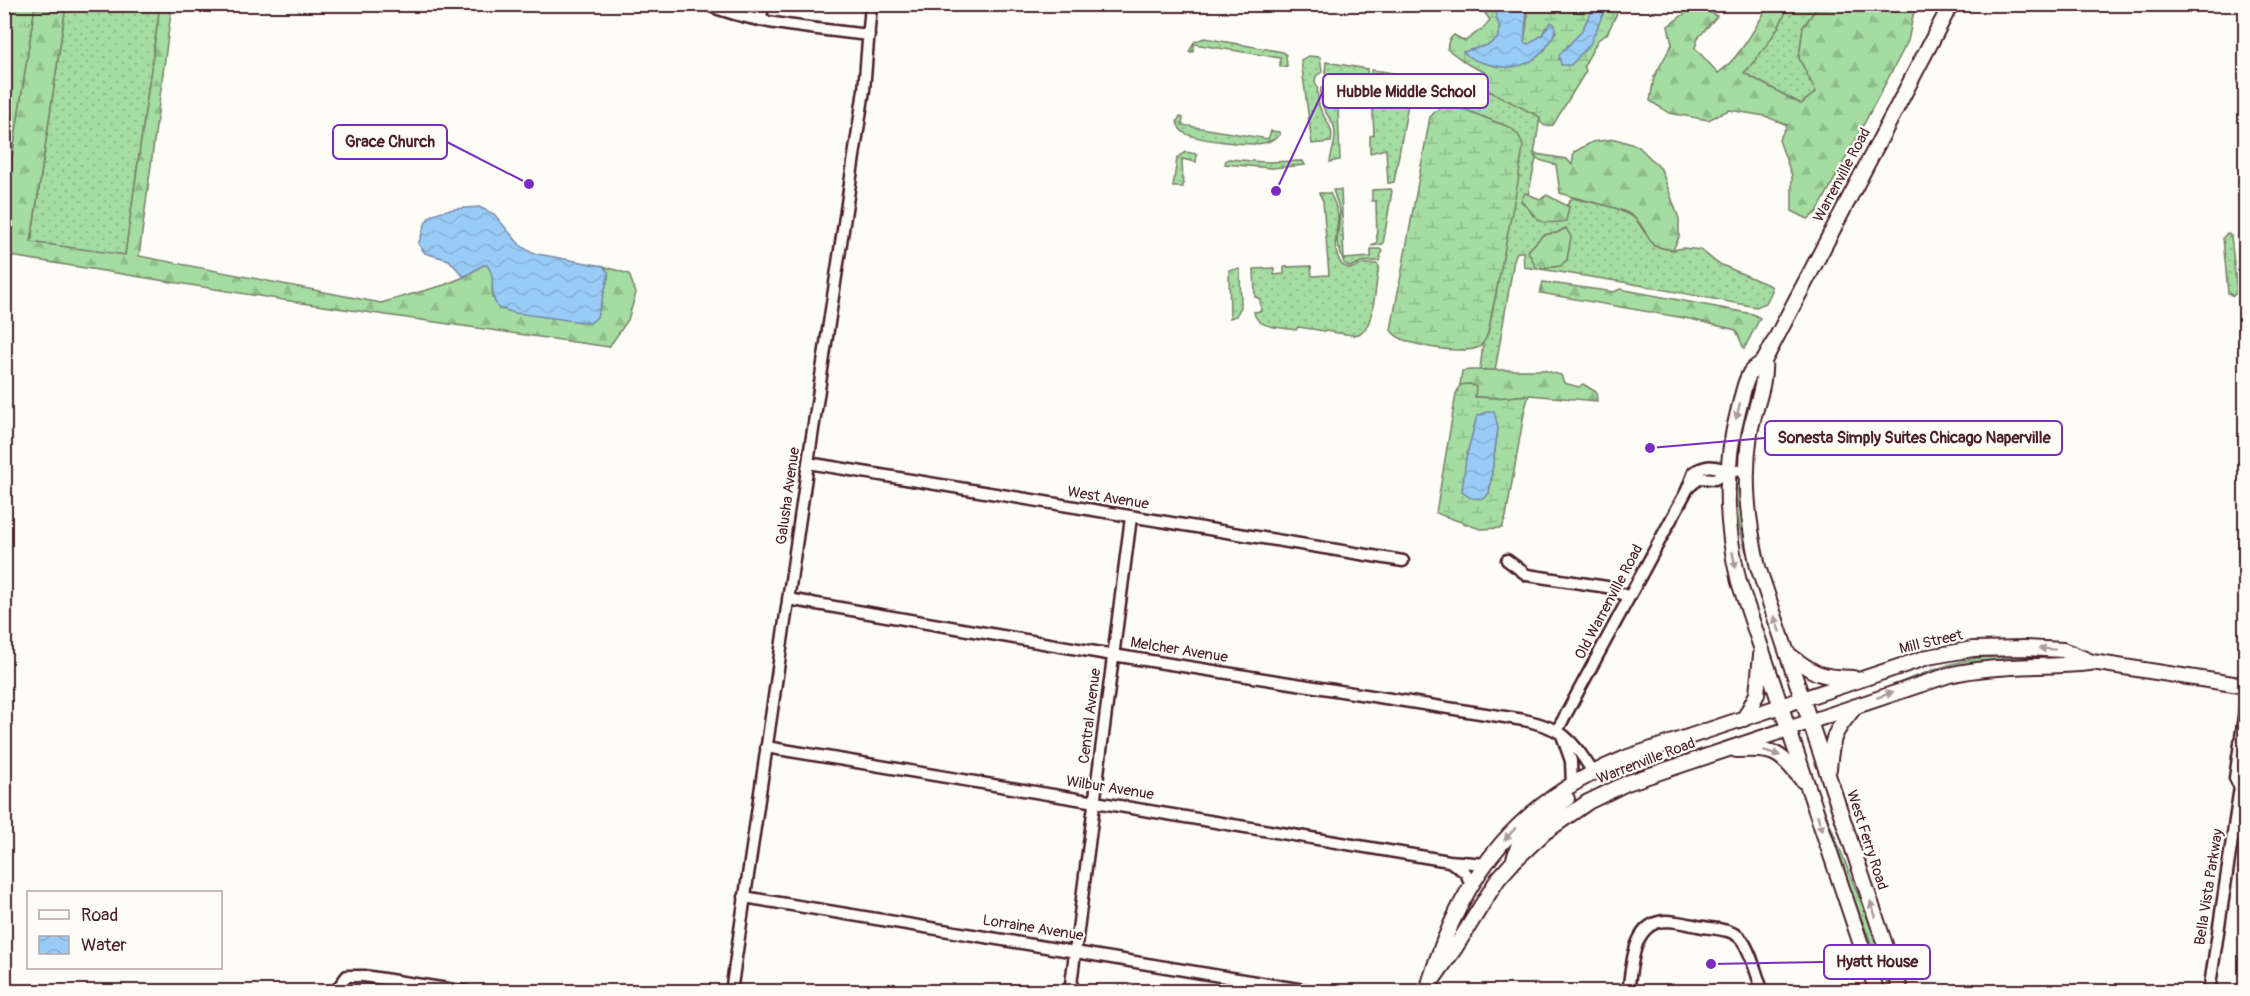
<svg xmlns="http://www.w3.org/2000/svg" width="2250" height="996" viewBox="0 0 2250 996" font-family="Pangolin,sans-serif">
<defs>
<pattern id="grass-dots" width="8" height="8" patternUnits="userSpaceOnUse" patternTransform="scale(1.5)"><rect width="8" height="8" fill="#a4dca1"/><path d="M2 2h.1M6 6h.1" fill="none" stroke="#8fbc8b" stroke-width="1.8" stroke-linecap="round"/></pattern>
<pattern id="forest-firs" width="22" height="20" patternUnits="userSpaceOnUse" patternTransform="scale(1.5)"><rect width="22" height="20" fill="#a4dca1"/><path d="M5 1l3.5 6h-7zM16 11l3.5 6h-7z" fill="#8fbc8b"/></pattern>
<pattern id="wetland-marsh" width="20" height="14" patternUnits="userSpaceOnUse" patternTransform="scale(1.5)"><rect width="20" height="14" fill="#a4dca1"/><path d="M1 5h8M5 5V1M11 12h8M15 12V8" fill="none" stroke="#8fbc8b"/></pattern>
<pattern id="park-tufts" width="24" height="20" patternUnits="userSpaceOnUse" patternTransform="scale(1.5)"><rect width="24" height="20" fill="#a4dca1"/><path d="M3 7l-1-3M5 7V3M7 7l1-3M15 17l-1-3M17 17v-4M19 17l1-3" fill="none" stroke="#8fbc8b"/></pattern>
<pattern id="water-waves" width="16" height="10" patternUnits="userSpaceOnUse" patternTransform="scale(1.5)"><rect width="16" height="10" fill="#98ccf6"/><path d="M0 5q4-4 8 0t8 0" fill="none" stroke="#84afd3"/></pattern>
</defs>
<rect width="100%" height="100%" fill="#fdfcf7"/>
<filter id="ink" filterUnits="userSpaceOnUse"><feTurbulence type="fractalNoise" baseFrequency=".0167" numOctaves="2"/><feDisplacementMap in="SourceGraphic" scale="12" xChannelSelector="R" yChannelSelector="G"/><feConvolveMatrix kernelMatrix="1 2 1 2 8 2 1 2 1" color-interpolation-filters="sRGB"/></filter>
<g filter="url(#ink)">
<path fill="url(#grass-dots)" stroke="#777e66" stroke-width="1.5" d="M 66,5 L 160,5 L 125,255 L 31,243 Z
M 1788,5 L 1819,5 L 1803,27 L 1799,58 L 1816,92 L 1801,104 L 1744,73 C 1761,53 1780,30 1788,5 Z
M 1204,38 L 1283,52 L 1286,55 L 1287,66 L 1280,67 L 1280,58 L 1194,44 L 1193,52 L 1189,52 L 1194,42 Z
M 1308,56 L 1320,57 L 1322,72 L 1316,76 L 1315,82 C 1320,90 1316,96 1319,105 C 1323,120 1335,126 1331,142 L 1312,144 L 1301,60 Z
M 1326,62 L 1367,69 L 1369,91 L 1365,91 L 1364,82 L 1337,81 L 1340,160 L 1330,162 C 1331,153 1336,142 1335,133 C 1335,116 1318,115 1321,88 L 1329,86 L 1330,77 L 1325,73 Z
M 1371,70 C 1386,72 1405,71 1410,89 L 1372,90 Z
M 1443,75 L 1475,89 L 1495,93 L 1540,117 L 1534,155 L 1536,159 L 1528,195 L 1525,194 L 1528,207 L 1533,216 L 1569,207 L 1567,205 L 1572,198 L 1613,207 L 1635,218 L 1654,246 L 1673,250 L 1683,248 L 1701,250 L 1717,263 L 1771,286 L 1772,291 L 1766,303 L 1756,307 L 1623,282 L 1540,269 L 1560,266 L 1565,228 L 1557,233 L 1543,235 L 1528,251 L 1537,269 L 1524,267 L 1523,252 L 1517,252 L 1514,260 L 1495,371 L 1480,370 L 1483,343 L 1488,333 L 1498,283 L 1448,106 L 1440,107 Z
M 1410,93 L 1394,182 L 1388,183 L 1386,149 L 1370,153 L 1370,136 L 1374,135 L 1372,94 Z
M 1180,116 L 1183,118 L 1182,125 L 1268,139 L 1271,131 L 1279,132 L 1280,135 C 1275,139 1270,142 1263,143 C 1251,146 1195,140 1185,133 C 1180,131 1179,127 1177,122 Z
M 1185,152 L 1197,154 L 1196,162 L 1182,159 L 1183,187 L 1173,187 L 1177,158 Z
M 1229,159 L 1264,162 L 1303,161 L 1305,165 L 1271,168 L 1225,164 L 1226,160 Z
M 1391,189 L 1392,191 L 1383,244 L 1371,246 L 1377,244 L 1376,201 L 1372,201 L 1372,190 Z
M 1333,190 L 1341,190 L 1344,259 L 1371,257 L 1371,249 L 1380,249 L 1382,251 L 1379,261 L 1361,262 L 1350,267 L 1344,263 L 1337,242 L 1340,211 Z
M 1319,193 L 1330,193 C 1333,200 1338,208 1338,217 C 1337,235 1331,248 1342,265 L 1350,269 L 1362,264 L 1377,264 L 1379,266 C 1376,281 1374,319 1365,329 C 1361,334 1357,335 1352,335 L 1298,327 L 1296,330 C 1282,327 1256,329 1254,312 L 1261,311 L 1260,299 L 1255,297 L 1254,269 L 1274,268 L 1274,275 L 1284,274 L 1284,267 L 1311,266 L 1312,276 L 1329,275 L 1323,201 Z
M 2227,233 L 2231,236 L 2237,292 L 2233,296 L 2228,293 L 2223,238 Z
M 1240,269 L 1241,307 L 1236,316 L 1230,318 L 1229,270 Z
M 1740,477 L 1742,514 L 1748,551 L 1746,552 C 1739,527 1734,505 1735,479 Z
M 2021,654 L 2054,656 L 2084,661 C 2046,659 2009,657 1972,664 C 1943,669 1915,679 1887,689 L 1886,688 C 1935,668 1968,655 2021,654 Z
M 1822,804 L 1875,937 L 1894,991 L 1890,991 L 1840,865 L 1820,805 Z"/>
<path fill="url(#forest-firs)" stroke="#777e66" stroke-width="1.5" d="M 35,5 L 66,5 L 31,242 L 125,255 L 160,5 L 172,5 L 139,256 L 381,303 L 444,285 L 464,277 L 483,265 L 487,265 L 493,272 L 492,298 L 597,317 L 608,278 L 608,272 L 603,266 L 629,274 L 636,293 L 628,320 L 609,347 L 302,303 L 5,255 L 5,204 Z
M 1689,5 L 1707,5 L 1709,12 L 1717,16 L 1698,38 L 1695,48 L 1718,73 C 1739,59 1756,26 1769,5 L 1789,5 C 1779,30 1762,53 1744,73 L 1801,104 L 1816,92 L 1799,58 L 1803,27 L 1819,5 L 1882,5 L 1914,11 L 1908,41 L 1817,212 L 1808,219 L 1792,211 L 1792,176 L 1779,140 L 1787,125 L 1765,116 L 1729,110 L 1708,120 L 1669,113 L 1650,101 L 1654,77 L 1672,44 L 1668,26 L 1684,14 Z
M 1615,139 L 1638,146 L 1661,169 L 1679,219 L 1679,237 L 1673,250 L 1654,246 C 1648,238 1643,225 1635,218 C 1621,205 1580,201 1560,193 L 1556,165 L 1536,159 L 1536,154 L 1567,159 L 1572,165 L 1574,152 L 1592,142 Z
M 1525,193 L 1540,199 L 1547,195 L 1569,207 L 1566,221 C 1534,226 1541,220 1521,201 Z
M 1566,228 L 1571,237 L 1567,260 L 1560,266 L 1537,269 L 1528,251 L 1543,235 L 1557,233 Z
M 1543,282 L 1614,292 L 1620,289 L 1753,314 L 1760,318 L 1744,349 L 1736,330 L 1690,319 L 1540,293 Z
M 1471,370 L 1543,370 L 1561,375 L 1564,383 L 1579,387 L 1583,384 L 1596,392 L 1597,401 L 1529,395 L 1497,398 L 1474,397 L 1475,387 L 1470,384 L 1460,385 L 1462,371 Z"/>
<path fill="url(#wetland-marsh)" stroke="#777e66" stroke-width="1.5" fill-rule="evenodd" d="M 1479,5 L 1514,5 L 1502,7 L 1498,39 L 1488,45 L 1464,52 L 1544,51 L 1556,31 L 1546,27 L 1542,35 L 1529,44 L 1524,43 L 1528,14 L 1524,5 L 1561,5 L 1564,8 L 1574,9 L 1577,5 L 1595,5 L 1581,32 L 1558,60 L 1603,14 L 1607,5 L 1621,5 L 1607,34 L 1598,40 L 1584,66 L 1586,71 L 1553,125 L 1545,126 L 1540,122 L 1540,117 L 1487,90 L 1484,83 L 1486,73 L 1469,65 L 1447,49 L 1449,40 L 1454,35 L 1465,41 L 1483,28 L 1490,20 Z
M 1448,106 L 1466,110 L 1511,128 L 1519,136 L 1523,146 L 1518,182 L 1488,333 C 1486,339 1483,346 1477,348 C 1460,354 1399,346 1391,330 L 1430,117 L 1440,107 Z
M 1470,384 L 1476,387 L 1475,397 L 1497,398 L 1529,395 L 1525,408 L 1506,517 L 1502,528 L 1480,529 L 1436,513 L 1456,394 L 1460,385 ZM 1477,416 L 1498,428 L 1489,493 L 1466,458 Z"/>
<path fill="url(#park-tufts)" stroke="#777e66" stroke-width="1.5" d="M 5,4 L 35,5 L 5,204 L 4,5 Z"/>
<path fill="url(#water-waves)" stroke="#7987a5" stroke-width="1.5" d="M 1514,5 L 1524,5 L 1527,8 L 1524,43 L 1529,44 L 1542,35 L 1551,22 L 1555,25 C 1556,32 1553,36 1550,42 C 1534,67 1511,72 1484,63 C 1476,61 1469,58 1463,52 L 1488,45 L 1497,39 L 1500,27 L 1497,21 L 1496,10 Z
M 1595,5 L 1607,5 L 1590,44 L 1571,65 L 1561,65 L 1559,55 L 1581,32 Z
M 479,207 L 494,214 L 520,245 L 532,253 L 603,266 L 608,272 L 608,278 L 597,317 L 590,323 L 515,313 L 498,308 C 487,291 498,280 487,265 L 483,265 L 464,277 L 449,260 L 425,253 L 418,244 C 422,236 423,227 427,220 C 433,208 466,208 479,207 Z
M 1489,411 L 1494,411 L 1498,428 L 1489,493 L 1485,498 C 1474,499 1470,500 1462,491 L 1466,458 L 1477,416 Z"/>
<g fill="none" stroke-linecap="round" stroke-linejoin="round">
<defs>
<path id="minor" d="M 705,4 C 756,25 815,28 869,35
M 761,19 L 763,4
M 808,463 L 1403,561
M 1689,487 L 1700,478 L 1715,479 L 1728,471
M 1507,560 L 1527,575 L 1607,587 L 1629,597
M 788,599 L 1113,655 L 1524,720 C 1565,729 1571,739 1593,772
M 1558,729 L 1687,490 L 1694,472 C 1708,464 1713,466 1726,470 C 1732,472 1740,470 1746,470
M 1562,735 L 1571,761 L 1572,786
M 766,747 L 1449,861 L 1486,864
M 1452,863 L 1466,873 L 1471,885
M 744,897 L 1316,992
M 335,992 L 347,976 L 364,976 L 467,992
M 731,992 L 808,463 L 864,90 L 871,4
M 1070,992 L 1131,517
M 1628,992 C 1632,966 1632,922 1666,921 C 1678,921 1691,925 1703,927 C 1716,929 1733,929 1742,940 C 1751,951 1757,977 1763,992
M 2209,992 L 2240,787 L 2235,778 L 2246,703"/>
<path id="major" d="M 1764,361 C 1766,385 1754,409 1750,433 C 1743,479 1748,522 1758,567 L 1901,992
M 1787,653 C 1814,674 1819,677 1853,678
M 1744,719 L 1757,694 L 1761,655
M 1736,750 C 1776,749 1777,750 1803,781
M 1829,769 C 1832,735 1834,732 1856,706
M 1514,859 L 1520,840 L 1533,826 L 1567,799
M 1430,981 C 1463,872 1520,800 1628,757 L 1928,657 L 1973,649 L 2026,648 L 2063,650 L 2092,662 L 2246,686
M 1424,992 L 1455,948 L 1498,879 L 1514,861 L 1545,832 L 1588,802 L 1627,783 L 1949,675 C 1997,664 2041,668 2090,663
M 1877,992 L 1739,582 C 1725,525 1723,466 1739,408 C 1742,397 1744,383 1750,373 C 1753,368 1759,365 1764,361 L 1951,4"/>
</defs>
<use href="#minor" stroke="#4a1f2b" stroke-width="15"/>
<use href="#major" stroke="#4a1f2b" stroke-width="18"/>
<use href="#minor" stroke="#fdfcf7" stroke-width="10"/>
<use href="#major" stroke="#fdfcf7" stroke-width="14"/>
</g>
<defs><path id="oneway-solid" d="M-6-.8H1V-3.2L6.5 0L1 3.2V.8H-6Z" transform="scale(1.5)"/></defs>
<g fill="#ac999b">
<use href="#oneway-solid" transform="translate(1738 411) rotate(104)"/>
<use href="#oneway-solid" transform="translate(1734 560) rotate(79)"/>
<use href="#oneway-solid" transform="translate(1777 624) rotate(-109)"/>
<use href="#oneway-solid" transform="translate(2047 649) rotate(-176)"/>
<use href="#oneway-solid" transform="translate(1885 695) rotate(-18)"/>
<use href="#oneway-solid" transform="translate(1772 753) rotate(18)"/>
<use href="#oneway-solid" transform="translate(1820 823) rotate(72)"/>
<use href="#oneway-solid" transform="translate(1510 834) rotate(133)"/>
<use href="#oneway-solid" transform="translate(1873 909) rotate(-109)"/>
</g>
</g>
<g text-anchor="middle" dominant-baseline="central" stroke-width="4.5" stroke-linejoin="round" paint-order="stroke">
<g font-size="15" fill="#4a1f2b" stroke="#fdfcf7">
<text transform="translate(1842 175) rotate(-62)">Warrenville Road</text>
<text transform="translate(788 496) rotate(-82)">Galusha Avenue</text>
<text transform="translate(1108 498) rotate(9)">West Avenue</text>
<text transform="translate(1609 602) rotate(-62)">Old Warrenville Road</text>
<text transform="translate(1931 642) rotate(-13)">Mill Street</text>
<text transform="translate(1179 650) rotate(9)">Melcher Avenue</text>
<text transform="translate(1090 716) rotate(-83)">Central Avenue</text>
<text transform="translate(1646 761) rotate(-21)">Warrenville Road</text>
<text transform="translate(1110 788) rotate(9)">Wilbur Avenue</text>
<text transform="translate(1867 840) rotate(72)">West Ferry Road</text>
<text transform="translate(2209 887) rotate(-81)">Bella Vista Parkway</text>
<text transform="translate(1033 928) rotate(9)">Lorraine Avenue</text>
</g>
</g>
<path fill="none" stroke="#7b2cbf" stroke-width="2" d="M1276 191L1323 91M529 184L447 142M1650 448L1765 438M1711 964L1824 962"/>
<g fill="#7b2cbf" stroke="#fdfcf7" stroke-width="2">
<circle cx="1276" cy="191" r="6"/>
<circle cx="529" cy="184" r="6"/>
<circle cx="1650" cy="448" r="6"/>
<circle cx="1711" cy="964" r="6"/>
</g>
<g fill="#fdfcf7" stroke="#7b2cbf" stroke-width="2">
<rect x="1323" y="74" width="165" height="34" rx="6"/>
<rect x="333" y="125" width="114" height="34" rx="6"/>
<rect x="1765" y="421" width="297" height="34" rx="6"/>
<rect x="1824" y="945" width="106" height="34" rx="6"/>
</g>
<g font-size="16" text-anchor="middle" font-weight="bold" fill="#4a1f2b">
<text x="1406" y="97">Hubble Middle School</text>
<text x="390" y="147">Grace Church</text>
<text x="1914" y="443">Sonesta Simply Suites Chicago Naperville</text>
<text x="1877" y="967">Hyatt House</text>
</g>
<rect width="2250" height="996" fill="none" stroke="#fdfcf7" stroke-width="24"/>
<rect x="12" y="12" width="2226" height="972" fill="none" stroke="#4a1f2b" stroke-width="2" filter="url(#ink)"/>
<rect x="27" y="891" width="195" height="78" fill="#fdfcf7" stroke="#b5a4a5" stroke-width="1.5"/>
<rect x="39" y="910" width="30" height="9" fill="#fdfcf7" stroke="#b5a4a5" stroke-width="1.5"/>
<text x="81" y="921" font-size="18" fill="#4a1f2b">Road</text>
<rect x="39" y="936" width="30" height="18" fill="url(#water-waves)" stroke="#b5a4a5" stroke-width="1.5"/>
<text x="81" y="951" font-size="18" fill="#4a1f2b">Water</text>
</svg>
